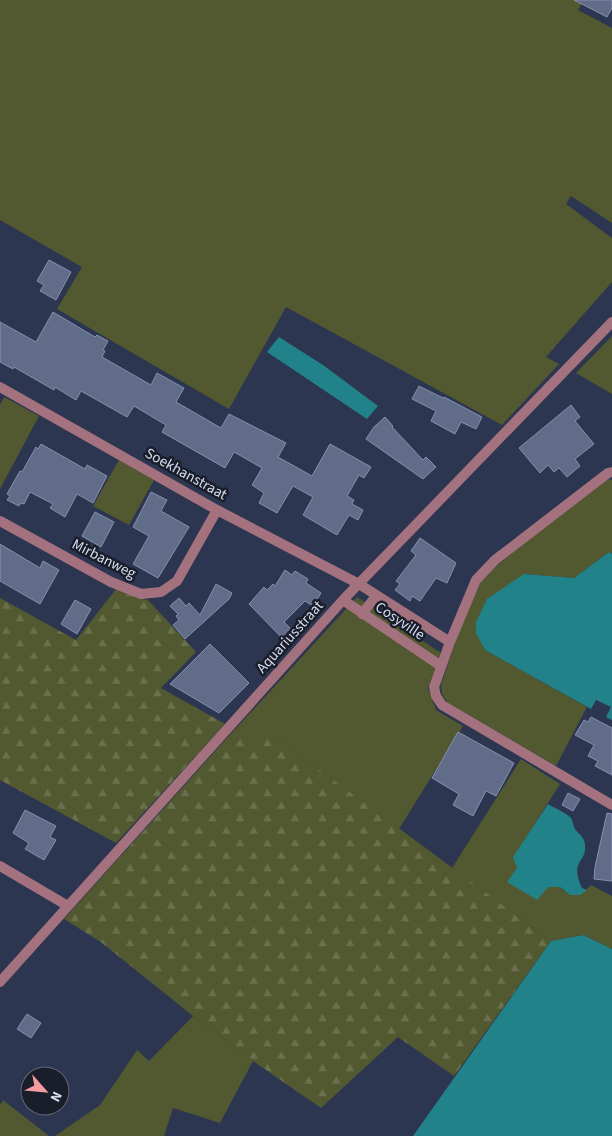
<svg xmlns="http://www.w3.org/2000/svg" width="612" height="1136" viewBox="0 0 612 1136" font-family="'Source Sans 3',sans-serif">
<defs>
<pattern id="forest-firs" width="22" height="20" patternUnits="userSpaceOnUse" patternTransform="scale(1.25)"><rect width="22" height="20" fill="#52582f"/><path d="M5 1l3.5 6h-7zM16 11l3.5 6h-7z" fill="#6a6f4d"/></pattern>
</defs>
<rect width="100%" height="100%" fill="#2c3650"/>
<path fill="#52582f" d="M 0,0 L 584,0 L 578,10 L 612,28 L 612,223 L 571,196 L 566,204 L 612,238 L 612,282 L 546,357 L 559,364 L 502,425 L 286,307 L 229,409 L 57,309 L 82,267 L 0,220 Z
M 612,336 L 612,394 L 576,373 Z
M 4,397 L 39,416 L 0,489 L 0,405 Z
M 119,460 L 154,480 L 129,525 L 93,506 Z
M 608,479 L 612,480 L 612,554 L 609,552 L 574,578 L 524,574 L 485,650 L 587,707 L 556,766 L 448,703 L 442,694 L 441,685 L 458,634 L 482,579 L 521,545 Z
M 357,597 L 441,653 L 428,688 L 436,710 L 463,726 L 399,829 L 277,738 L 227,738 Z
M 521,759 L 560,784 L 514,857 L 548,887 L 560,887 L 564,891 C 575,891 584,894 591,885 L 612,896 L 612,949 L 583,935 L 551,941 L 452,868 Z
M 193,1016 L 253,1061 L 220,1123 L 173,1108 L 164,1136 L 55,1136 L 100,1105 L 137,1050 L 149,1061 Z
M 3,1100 L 49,1136 L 0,1136 L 0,1105 Z"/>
<path fill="url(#forest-firs)" d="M 117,588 L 137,598 L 148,600 L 196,652 L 161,688 L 225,724 L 116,843 L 0,780 L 0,598 L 76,640 Z
M 227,738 L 277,738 L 551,941 L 454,1076 L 398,1037 L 321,1108 L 253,1061 L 193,1016 L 102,943 L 64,919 Z"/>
<path fill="#218389" d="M 279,337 L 323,365 L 378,406 L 367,419 L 267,352 Z
M 609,552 L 612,554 L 612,720 L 606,717 L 611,707 L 596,700 L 591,709 L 485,650 L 476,633 L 476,622 L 487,599 L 524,574 L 574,578 Z
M 548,804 C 554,808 565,812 571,818 C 573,821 573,826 575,829 C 579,834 585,838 585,845 C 587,863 569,859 582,888 L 587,890 L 580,895 L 570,895 L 560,887 L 548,887 L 537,900 L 507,882 L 517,868 L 513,857 Z
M 583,935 L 612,949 L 612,1136 L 413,1136 L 551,941 Z"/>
<path fill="#616c89" stroke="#8490af" d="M 574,0 L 612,0 L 612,8 L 607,17 Z
M 49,260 L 71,272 L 56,300 L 40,291 L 44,285 L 37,281 Z
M 53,312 L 95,337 L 97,335 L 108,341 L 103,350 L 105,351 L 102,357 L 151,385 L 157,373 L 184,388 L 176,402 L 221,428 L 229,414 L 286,443 L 278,457 L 312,476 L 330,444 L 371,467 L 364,478 L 359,475 L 347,496 L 354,500 L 352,504 L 363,510 L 358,520 L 349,515 L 337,535 L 303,515 L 313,497 L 293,486 L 277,513 L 259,503 L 264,493 L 252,485 L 262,468 L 234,452 L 225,468 L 162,432 L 166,425 L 134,406 L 127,417 L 81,391 L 76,400 L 55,387 L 54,390 L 14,367 L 13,369 L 0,362 L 0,322 L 36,342 Z
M 419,386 L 443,398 L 444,397 L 482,417 L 476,429 L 461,422 L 455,434 L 431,421 L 436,411 L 412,399 Z
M 571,405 L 580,417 L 575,421 L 594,444 L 575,459 L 580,466 L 567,477 L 559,468 L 554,472 L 548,465 L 540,473 L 519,448 Z
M 385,417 L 393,426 L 392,427 L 423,460 L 426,457 L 436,467 L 423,479 L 366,439 L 374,427 Z
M 41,444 L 85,469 L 87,465 L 107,476 L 93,503 L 77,494 L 65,517 L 50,508 L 53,504 L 30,492 L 24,504 L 21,503 L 19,506 L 7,500 L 10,496 L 7,494 L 20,471 L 22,472 L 36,447 L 38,449 Z
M 151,492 L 167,500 L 161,511 L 189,527 L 158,578 L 133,564 L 149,536 L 133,527 Z
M 95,512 L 114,522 L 101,547 L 82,536 Z
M 420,538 L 456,563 L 447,583 L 436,578 L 420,601 L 412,596 L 410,601 L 395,590 L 400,584 L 396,581 L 416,555 L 411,551 Z
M 0,544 L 40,568 L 43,561 L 59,570 L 40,604 L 0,581 Z
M 285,570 L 292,575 L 295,571 L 308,579 L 306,583 L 321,593 L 313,606 L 305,601 L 284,622 L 294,632 L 285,641 L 249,604 L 264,587 L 267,590 L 273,584 L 275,586 Z
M 216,584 L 232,593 L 229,599 L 185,639 L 173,625 L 179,620 L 176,616 L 178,614 L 170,606 L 179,598 L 186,606 L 189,603 L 200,615 Z
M 75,600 L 91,609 L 77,634 L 61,624 Z
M 210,644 L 249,683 L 219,713 L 170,684 Z
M 591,717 L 612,728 L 612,775 L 595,766 L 598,761 L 588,756 L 594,745 L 575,735 L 584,720 L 588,722 Z
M 458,732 L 514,763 L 496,796 L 486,791 L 473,816 L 453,805 L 459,794 L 432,778 Z
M 568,793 L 580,799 L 573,811 L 562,805 Z
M 25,810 L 56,826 L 50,837 L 56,840 L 44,860 L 25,849 L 29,843 L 13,833 Z
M 607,813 L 612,814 L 612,881 L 594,879 L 595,867 Z
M 27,1014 L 41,1023 L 31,1038 L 17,1029 Z"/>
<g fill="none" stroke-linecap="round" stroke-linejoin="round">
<path stroke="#a4717e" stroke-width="10" d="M 0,387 L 217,510 L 359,584 L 450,642
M 612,472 L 608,473 L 495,560 L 476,580 L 450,642 L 434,687 L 436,696 L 442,705 L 612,805
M 0,521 L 111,582 L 141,594 L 161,592 L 177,581 L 217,510
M 343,600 L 441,666
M 362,614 L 376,596
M 0,866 L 68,906
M 0,982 L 343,600 L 612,322"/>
</g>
<g text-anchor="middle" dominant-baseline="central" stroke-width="5" stroke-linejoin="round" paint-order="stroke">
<g font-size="15" fill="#d6dced" stroke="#191e2a">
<text transform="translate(186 474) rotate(29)">Soekhanstraat</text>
<text transform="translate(104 559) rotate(27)">Mirbanweg</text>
<text transform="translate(400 621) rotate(34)">Cosyville</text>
<text transform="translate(290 637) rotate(-48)">Aquariusstraat</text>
</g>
</g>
<g transform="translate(45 1091) rotate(117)"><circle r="24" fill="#191e2a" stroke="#656a78"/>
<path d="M0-4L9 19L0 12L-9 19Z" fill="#f49aa1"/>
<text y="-8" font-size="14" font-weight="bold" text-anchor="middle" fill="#d6dced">N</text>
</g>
</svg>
